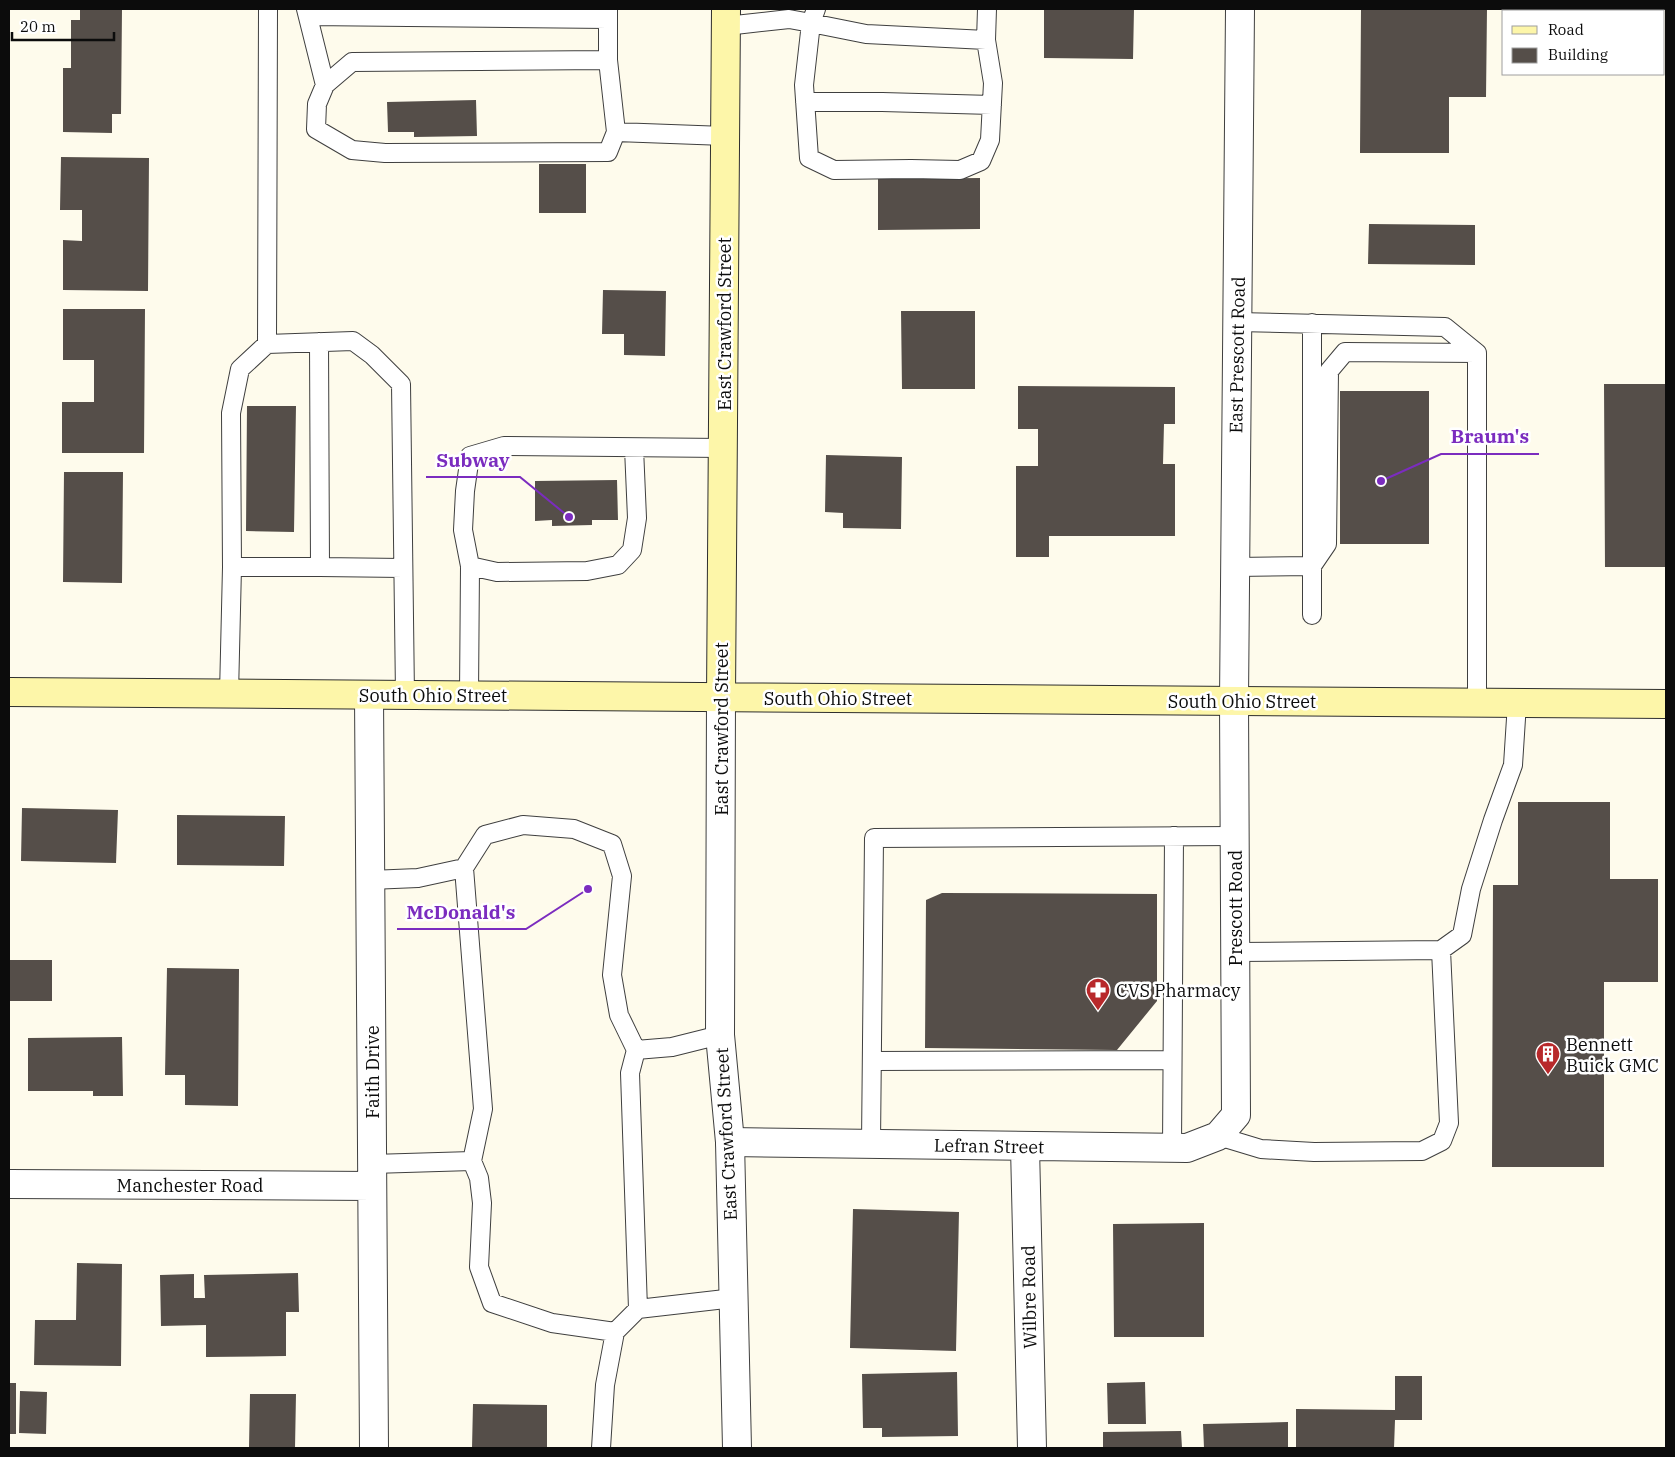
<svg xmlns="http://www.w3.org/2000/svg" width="1675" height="1457" viewBox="0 0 1675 1457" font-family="'IBM Plex Serif',serif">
<rect width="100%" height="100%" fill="#fefbec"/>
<path fill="#554e49" d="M 80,9 L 122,9 L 121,114 L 112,114 L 112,133 L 63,132 L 63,68 L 71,68 L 71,20 L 80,20 Z
M 1044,9 L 1134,9 L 1133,59 L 1044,58 Z
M 1361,9 L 1487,9 L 1486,97 L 1449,97 L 1449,153 L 1360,153 Z
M 476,100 L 477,136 L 414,137 L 414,132 L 388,132 L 387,102 Z
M 61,157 L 149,158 L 148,291 L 63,290 L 63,240 L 82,241 L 82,210 L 60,210 Z
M 539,164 L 586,164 L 586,213 L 539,213 Z
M 980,178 L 980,229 L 878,230 L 878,179 Z
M 1369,224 L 1475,225 L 1475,265 L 1368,264 Z
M 603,290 L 666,291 L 665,356 L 624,355 L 624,334 L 602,334 Z
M 63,309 L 145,309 L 144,453 L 62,453 L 62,402 L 94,402 L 94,360 L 63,360 Z
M 901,311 L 975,311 L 975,389 L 902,389 Z
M 1604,384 L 1666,384 L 1666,567 L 1605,567 Z
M 1018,386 L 1175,387 L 1175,424 L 1164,424 L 1163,464 L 1175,464 L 1175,536 L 1049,536 L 1049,557 L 1016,557 L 1016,466 L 1038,466 L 1038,429 L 1018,429 Z
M 1340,391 L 1429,391 L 1429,544 L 1340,544 Z
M 247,406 L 296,406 L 294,532 L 246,531 Z
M 826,455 L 902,457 L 901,529 L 843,528 L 843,513 L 825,512 Z
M 64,472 L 123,472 L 122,583 L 63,582 Z
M 617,480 L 618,520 L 592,520 L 592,525 L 552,526 L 552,520 L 535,521 L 535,481 Z
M 1518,802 L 1610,802 L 1610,879 L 1658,879 L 1658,982 L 1604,982 L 1604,1167 L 1492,1167 L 1493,885 L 1518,885 Z
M 22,808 L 118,810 L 116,863 L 21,861 Z
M 177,815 L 285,816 L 284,866 L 177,865 Z
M 942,893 L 1157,894 L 1157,1001 L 1117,1050 L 925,1048 L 926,900 Z
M 9,960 L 52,960 L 52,1001 L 9,1001 Z
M 167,968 L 239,969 L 238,1106 L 185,1105 L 185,1075 L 165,1075 Z
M 122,1037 L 123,1096 L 93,1096 L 93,1091 L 28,1091 L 28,1038 Z
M 853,1209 L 959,1212 L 956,1351 L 850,1348 Z
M 1204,1223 L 1204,1337 L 1114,1337 L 1113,1224 Z
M 77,1263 L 122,1264 L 121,1366 L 34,1365 L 35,1320 L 76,1320 Z
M 298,1273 L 299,1312 L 286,1312 L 286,1356 L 206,1357 L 206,1325 L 161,1326 L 160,1275 L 194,1274 L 194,1298 L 205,1298 L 204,1275 Z
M 957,1372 L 958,1436 L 882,1437 L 882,1428 L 863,1428 L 862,1374 Z
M 1395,1376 L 1422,1376 L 1422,1420 L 1395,1420 L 1394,1448 L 1296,1448 L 1296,1409 L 1395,1410 Z
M 1145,1382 L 1146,1424 L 1108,1424 L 1107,1383 Z
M 9,1383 L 16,1383 L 16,1434 L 9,1434 Z
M 20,1391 L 47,1392 L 46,1434 L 19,1433 Z
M 250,1394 L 296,1394 L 295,1448 L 249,1448 Z
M 473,1404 L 547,1405 L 547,1448 L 472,1448 Z
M 1288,1422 L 1288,1448 L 1204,1448 L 1203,1424 Z
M 1181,1431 L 1182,1448 L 1103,1448 L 1103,1432 Z"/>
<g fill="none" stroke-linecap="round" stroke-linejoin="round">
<defs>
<path id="service" d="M 268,9 L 267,344 L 353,341 L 372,355 L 401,384 L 405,695
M 306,9 L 325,85
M 608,9 L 608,60 L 616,132 L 725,136
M 308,16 L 608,19
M 726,26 L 789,19 L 811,23 L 816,9
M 986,40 L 993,83 L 990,140 L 981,161 L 960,170 L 911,169 L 834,170 L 809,158 L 804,85 L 811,23 L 866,34 L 986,40 L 987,9
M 608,60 L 352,62 L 325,85 L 317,104 L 316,129 L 352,150 L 385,153 L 608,152 L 616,132
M 805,102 L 882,102 L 992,105
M 1237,322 L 1445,327 L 1477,353 L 1477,703
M 319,342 L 320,567 L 403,568
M 634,448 L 637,518 L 632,550 L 618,565 L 587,571 L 497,572 L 470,566 L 463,530 L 465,491 L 470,456 L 504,446 L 723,448
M 1312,566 L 1327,544 L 1329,371 L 1345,352 L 1477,353
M 232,567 L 231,413 L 240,369 L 267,344
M 1235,567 L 1312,566
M 1312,615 L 1312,323
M 229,694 L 232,567 L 320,567
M 469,695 L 470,566
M 370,880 L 418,878 L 464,868
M 1235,952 L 1441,950 L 1462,935 L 1471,889 L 1493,820 L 1513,765 L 1517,703
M 872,1061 L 1172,1060
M 1218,1136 L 1261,1149 L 1314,1152 L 1422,1151 L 1442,1141 L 1449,1123 L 1441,950
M 871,1144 L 874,838 L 1235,836
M 1172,1148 L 1174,836
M 472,1161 L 483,1109 L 464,868 L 485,835 L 523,825 L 574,829 L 612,844 L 622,876 L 612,975 L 619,1015 L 636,1050
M 372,1164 L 472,1161 L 479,1178 L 482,1203 L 479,1267 L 492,1303 L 552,1323 L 615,1332
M 638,1309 L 630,1073 L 636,1050 L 672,1047 L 720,1035
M 601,1448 L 605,1385 L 615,1332 L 638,1309 L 734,1298"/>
<path id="minor" d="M 369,695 L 374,1448
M 730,1142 L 1187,1148 L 1218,1136 L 1236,1115 L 1234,701 L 1240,9
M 1025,1147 L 1032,1448
M 9,1184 L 372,1186"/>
<path id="tertiary" d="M 721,697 L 720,1035 L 730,1142 L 737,1448"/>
<path id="secondary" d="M 9,692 L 1666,704
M 721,697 L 726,9"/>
</defs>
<use href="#service" stroke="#3f3f3f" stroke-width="20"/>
<use href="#minor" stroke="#3f3f3f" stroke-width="30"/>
<use href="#tertiary" stroke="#3f3f3f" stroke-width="30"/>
<use href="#secondary" stroke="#2e2e2e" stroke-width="30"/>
<use href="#service" stroke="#fff" stroke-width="18"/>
<use href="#minor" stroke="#fff" stroke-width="28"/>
<use href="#tertiary" stroke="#fff" stroke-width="28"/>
<use href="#secondary" stroke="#fdf6a9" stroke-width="28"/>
</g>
<defs>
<symbol id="pharmacy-pin" viewBox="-11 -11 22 30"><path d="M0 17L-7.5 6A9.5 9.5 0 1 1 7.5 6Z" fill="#b8292b" stroke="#fff"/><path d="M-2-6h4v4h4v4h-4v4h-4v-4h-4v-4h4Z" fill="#fff"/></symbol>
<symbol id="building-pin" viewBox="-11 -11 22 30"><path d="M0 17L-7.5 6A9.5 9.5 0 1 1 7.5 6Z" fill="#b8292b" stroke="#fff"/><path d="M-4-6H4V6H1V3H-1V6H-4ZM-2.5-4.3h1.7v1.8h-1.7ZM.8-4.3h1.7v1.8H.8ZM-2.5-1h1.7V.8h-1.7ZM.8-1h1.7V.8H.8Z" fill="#fff"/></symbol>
</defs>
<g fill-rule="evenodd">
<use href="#pharmacy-pin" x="1084" y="976" width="28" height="38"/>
<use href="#building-pin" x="1534" y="1040" width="28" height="38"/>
</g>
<g text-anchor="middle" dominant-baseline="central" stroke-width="5" stroke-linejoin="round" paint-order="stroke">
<g font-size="18" fill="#0c0c0c" stroke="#fff">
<text transform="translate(724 324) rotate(-90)">East Crawford Street</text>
<text transform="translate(1237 355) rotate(-89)">East Prescott Road</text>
<text x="433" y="695">South Ohio Street</text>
<text x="838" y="698">South Ohio Street</text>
<text x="1242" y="701">South Ohio Street</text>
<text transform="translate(721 729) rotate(-90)">East Crawford Street</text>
<text transform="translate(1235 908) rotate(-90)">Prescott Road</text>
<text transform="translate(372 1072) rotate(-90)">Faith Drive</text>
<text transform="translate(726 1134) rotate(-93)">East Crawford Street</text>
<text transform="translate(989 1146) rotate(1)">Lefran Street</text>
<text x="190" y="1185">Manchester Road</text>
<text transform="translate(1029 1297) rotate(-91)">Wilbre Road</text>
</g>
<g font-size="18" fill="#0c0c0c" stroke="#fff" text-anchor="start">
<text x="1116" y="990">CVS Pharmacy</text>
<text x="1566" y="1044">Bennett<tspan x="1566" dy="21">Buick GMC</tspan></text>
</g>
</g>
<path fill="none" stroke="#7b2cbf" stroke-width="2" d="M1381 481L1441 454H1539M569 517L520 477H426M588 889L526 929H397"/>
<g fill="#7b2cbf" stroke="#fff" stroke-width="2">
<circle cx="1381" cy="481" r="5"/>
<circle cx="569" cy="517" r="5"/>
<circle cx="588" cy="889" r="5"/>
</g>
<g font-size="19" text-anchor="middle" font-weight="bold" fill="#7b2cbf" stroke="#fff" stroke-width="5" stroke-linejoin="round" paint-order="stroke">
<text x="1490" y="443">Braum's</text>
<text x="473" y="467">Subway</text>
<text x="461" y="919">McDonald's</text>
</g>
<rect width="1675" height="1457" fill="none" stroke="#0c0c0c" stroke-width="20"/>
<rect x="1502" y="10" width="162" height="65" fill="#ffffff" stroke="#9e9e9e"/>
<rect x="1512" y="26" width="25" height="8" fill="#fdf6a9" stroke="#9e9e9e"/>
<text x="1548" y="35" font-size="15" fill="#0c0c0c">Road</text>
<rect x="1512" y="48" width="25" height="15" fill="#554e49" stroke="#9e9e9e"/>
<text x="1548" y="60" font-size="15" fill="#0c0c0c">Building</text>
<path d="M12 32v8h102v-8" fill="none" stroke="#0c0c0c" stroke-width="2.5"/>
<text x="20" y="32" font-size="15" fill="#0c0c0c" stroke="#ffffff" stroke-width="4" paint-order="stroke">20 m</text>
</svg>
